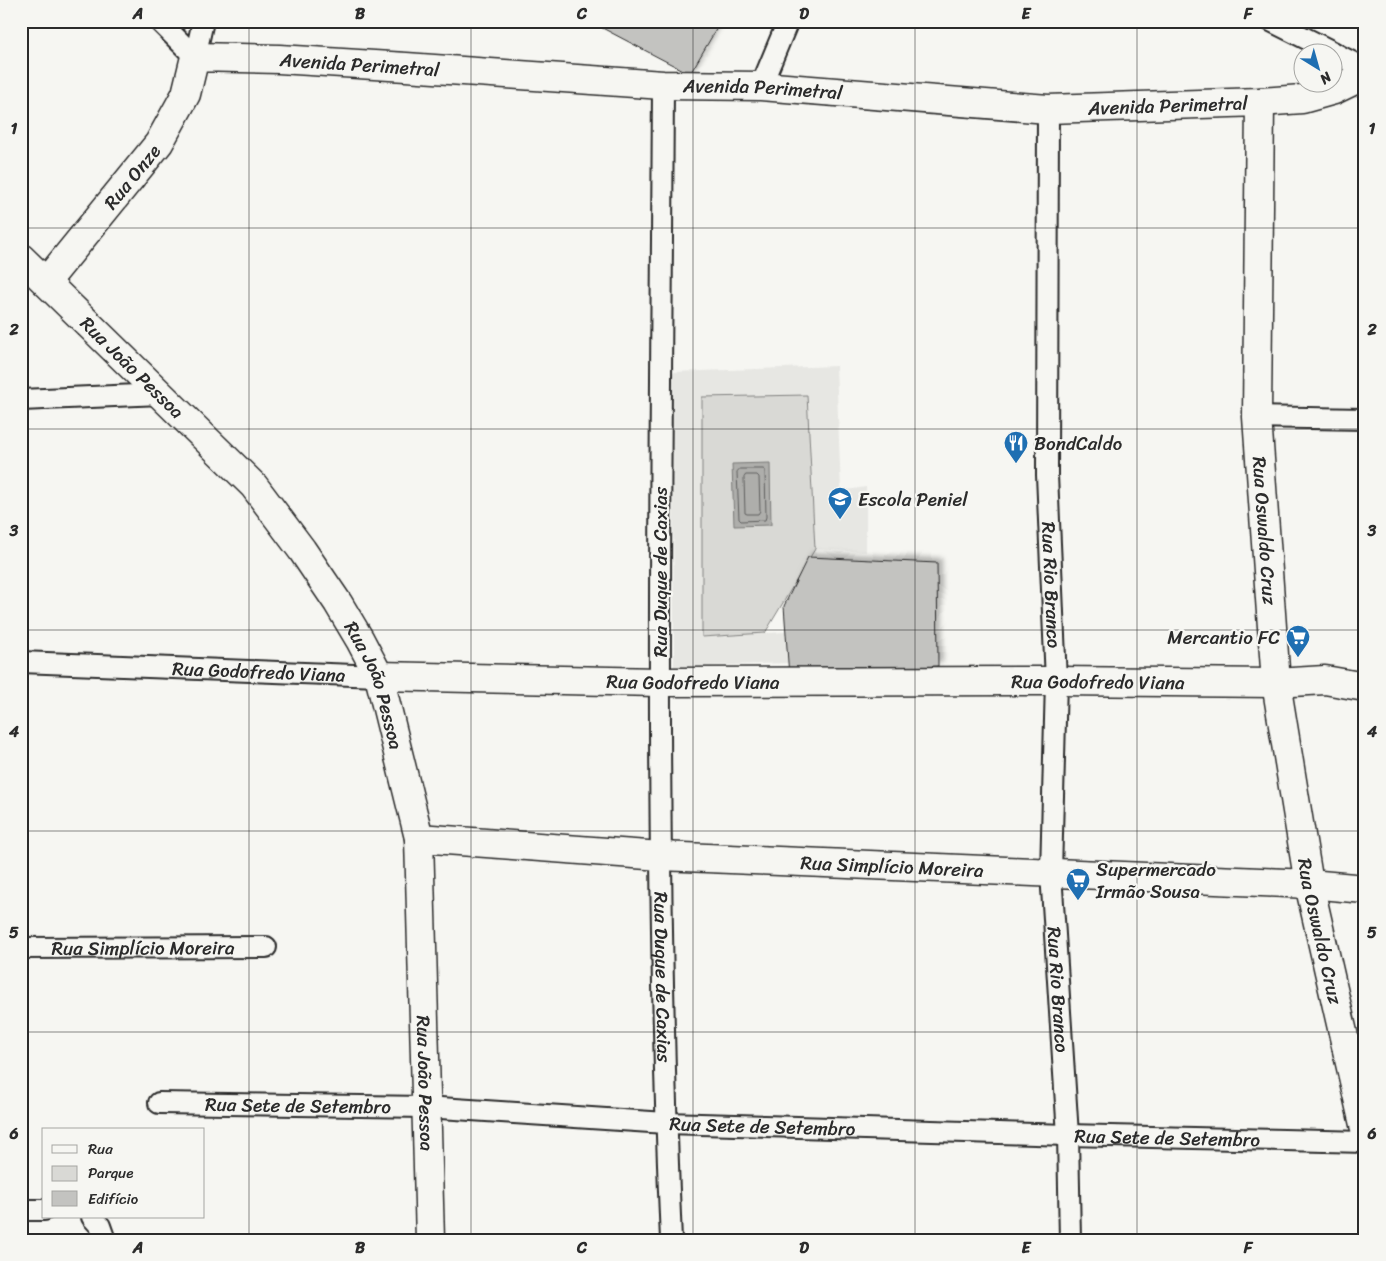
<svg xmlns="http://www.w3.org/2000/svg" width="1386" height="1261" viewBox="0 0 1386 1261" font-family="Sriracha,sans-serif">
<defs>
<filter id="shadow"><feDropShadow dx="4.5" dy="-4.5" stdDeviation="2.5" flood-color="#0004"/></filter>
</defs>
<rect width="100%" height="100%" fill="#f6f6f2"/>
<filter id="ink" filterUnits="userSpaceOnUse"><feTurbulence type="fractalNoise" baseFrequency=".02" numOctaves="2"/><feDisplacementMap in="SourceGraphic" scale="10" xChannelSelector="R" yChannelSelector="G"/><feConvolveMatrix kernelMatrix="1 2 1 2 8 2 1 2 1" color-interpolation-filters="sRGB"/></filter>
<g filter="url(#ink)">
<path fill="#e7e7e3" d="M 836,366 L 841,491 L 866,487 L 866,552 L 815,549 L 807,395 L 703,637 L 786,632 L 788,663 L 674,667 L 673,372 Z"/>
<path fill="#d9d9d5" stroke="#828280" d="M 807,395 L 815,549 L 765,633 L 702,637 L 702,397 Z"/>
<path fill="#aeaeab" stroke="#7a7a78" d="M 770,463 L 771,525 L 734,526 L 732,464 Z"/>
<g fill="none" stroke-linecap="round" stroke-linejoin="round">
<path stroke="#5f5f5e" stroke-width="1" d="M 740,469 L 763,469 L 765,470 L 766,517 L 765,520 L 741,521 L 739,519 L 737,472 Z
M 746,475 L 757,475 L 759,477 L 760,511 L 758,514 L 747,514 L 745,513 L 744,478 Z"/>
</g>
<path fill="#c3c3c0" stroke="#2b2b2b" filter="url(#shadow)" d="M 589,21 L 721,21 L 690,74 Z
M 808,557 L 937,563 L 938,666 L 789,676 L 784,606 Z"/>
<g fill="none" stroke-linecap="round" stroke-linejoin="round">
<defs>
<g id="street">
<path d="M 159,21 L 195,57"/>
<path d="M 1271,21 L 1333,52"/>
<path d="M 1334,53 L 1365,69"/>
<path d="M 195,57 L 203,21"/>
<path id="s1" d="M 663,85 C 661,470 654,855 671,1240"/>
<path d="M 761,86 L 788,21"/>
<path id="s2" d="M 1048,109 L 1047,475 L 1056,681 L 1051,873 L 1068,1135 L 1070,1240"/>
<path d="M 21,400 L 161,394"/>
<path d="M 1257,417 L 1365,419"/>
<path id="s3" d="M 21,662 L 379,676"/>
<path id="s4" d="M 21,948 L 266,947"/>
<path id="s5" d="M 159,1103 L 425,1107 L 666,1123 L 1068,1135 L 1365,1142"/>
<path d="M 21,1210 L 44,1210"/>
<path d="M 92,1217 L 100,1226 L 105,1240"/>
</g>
<g id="secondary">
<path id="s6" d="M 1260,102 L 1257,417 L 1276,683 L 1309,884 L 1365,1129"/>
<path id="s7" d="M 21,258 L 254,486 L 302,550 L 338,603 L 360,640 L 379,676 L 419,838 L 430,1240"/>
<path id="s8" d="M 46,282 L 159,143 L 186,94 L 195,57 L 279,59 L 406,67 L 663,85 L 761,86 L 1048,109 L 1260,102 L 1302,99 L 1334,90 L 1365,75"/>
<path id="s9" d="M 379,676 L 659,682 L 1056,681 L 1276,683 L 1325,680 L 1365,687"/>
<path id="s10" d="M 419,838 L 661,856 L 1309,884 L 1365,889"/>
</g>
</defs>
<use href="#street" stroke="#2b2b2b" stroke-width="24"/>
<use href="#secondary" stroke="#2b2b2b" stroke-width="31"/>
<use href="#street" stroke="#f6f6f2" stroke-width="20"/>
<use href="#secondary" stroke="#f6f6f2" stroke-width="28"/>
</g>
</g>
<path fill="none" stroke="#2b2b2b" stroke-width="1" stroke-opacity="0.55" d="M 249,21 L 249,1240M 471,21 L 471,1240M 693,21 L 693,1240M 915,21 L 915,1240M 1137,21 L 1137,1240M 21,228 L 1365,228M 21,429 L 1365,429M 21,630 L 1365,630M 21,831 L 1365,831M 21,1032 L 1365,1032"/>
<defs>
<symbol id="restaurant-pin" viewBox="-11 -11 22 30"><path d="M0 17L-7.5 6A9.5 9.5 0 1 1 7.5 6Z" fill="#1f6fb2" stroke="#f6f6f2"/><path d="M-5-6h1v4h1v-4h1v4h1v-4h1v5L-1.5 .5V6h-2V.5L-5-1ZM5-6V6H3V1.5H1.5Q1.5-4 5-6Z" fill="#fff"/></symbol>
<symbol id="school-pin" viewBox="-11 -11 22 30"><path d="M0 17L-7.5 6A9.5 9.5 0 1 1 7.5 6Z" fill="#1f6fb2" stroke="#f6f6f2"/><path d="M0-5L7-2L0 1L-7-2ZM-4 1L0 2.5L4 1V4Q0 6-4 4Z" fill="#fff"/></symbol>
<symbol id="supermarket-pin" viewBox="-11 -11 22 30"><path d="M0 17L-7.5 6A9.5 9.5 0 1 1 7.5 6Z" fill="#1f6fb2" stroke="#f6f6f2"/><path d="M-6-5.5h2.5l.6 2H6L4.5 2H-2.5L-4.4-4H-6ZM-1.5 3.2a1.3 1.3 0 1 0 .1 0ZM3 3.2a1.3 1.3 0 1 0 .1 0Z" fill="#fff"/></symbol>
</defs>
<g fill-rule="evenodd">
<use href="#restaurant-pin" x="1002" y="429" width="28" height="38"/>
<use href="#school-pin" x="826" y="485" width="28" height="38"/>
<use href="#supermarket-pin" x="1284" y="623" width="28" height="38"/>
<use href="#supermarket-pin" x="1064" y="866" width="28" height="38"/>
</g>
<g text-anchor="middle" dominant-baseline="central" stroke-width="4.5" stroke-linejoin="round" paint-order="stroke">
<g font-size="19" fill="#2b2b2b" stroke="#f6f6f2">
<text stroke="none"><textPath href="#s8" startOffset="438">Avenida Perimetral</textPath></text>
<text stroke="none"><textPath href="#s8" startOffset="842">Avenida Perimetral</textPath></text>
<text stroke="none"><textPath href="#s8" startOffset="1248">Avenida Perimetral</textPath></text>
<text stroke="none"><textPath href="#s8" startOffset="136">Rua Onze</textPath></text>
<text stroke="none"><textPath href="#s7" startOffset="156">Rua João Pessoa</textPath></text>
<text stroke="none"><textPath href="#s6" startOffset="429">Rua Oswaldo Cruz</textPath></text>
<text transform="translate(660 572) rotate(-90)">Rua Duque de Caxias</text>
<text stroke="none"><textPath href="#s2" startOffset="476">Rua Rio Branco</textPath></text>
<text stroke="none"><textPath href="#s3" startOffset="238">Rua Godofredo Viana</textPath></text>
<text stroke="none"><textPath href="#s9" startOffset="314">Rua Godofredo Viana</textPath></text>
<text stroke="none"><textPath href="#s9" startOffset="719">Rua Godofredo Viana</textPath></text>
<text stroke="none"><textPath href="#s7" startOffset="561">Rua João Pessoa</textPath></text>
<text stroke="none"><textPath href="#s10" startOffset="474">Rua Simplício Moreira</textPath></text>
<text stroke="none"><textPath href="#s6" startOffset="834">Rua Oswaldo Cruz</textPath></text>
<text stroke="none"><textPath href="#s4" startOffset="122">Rua Simplício Moreira</textPath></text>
<text stroke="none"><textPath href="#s1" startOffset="892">Rua Duque de Caxias</textPath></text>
<text stroke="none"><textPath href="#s2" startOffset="881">Rua Rio Branco</textPath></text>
<text stroke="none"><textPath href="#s7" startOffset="966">Rua João Pessoa</textPath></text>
<text stroke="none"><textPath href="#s5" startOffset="139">Rua Sete de Setembro</textPath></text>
<text stroke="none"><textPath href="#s5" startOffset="604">Rua Sete de Setembro</textPath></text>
<text stroke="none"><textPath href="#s5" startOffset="1009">Rua Sete de Setembro</textPath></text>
</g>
<g font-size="19" fill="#2b2b2b" stroke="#f6f6f2" text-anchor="start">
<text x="1034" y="443">BondCaldo</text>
<text x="858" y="499">Escola Peniel</text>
<text x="1280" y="637" text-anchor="end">Mercantio FC</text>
<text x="1096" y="869">Supermercado<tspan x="1096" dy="22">Irmão Sousa</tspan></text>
</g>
</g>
<rect width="1386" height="1261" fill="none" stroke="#f6f6f2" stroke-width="55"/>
<rect x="42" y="1128" width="162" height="90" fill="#f6f6f2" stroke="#a5a5a2"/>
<rect x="52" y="1145" width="25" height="8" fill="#f6f6f2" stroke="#a5a5a2"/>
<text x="88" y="1154" font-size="15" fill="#2b2b2b">Rua</text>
<rect x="52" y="1166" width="25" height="15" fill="#d9d9d5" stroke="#a5a5a2"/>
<text x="88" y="1178" font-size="15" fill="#2b2b2b">Parque</text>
<rect x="52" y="1191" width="25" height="15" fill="#c3c3c0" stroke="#a5a5a2"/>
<text x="88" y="1204" font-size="15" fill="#2b2b2b">Edifício</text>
<g transform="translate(1318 68) rotate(143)"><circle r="24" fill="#f6f6f2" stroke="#a5a5a2"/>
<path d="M0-4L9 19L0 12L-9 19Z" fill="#1f6fb2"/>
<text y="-8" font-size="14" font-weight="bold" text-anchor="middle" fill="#2b2b2b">N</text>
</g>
<rect x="28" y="28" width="1330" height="1206" fill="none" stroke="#2b2b2b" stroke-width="2"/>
<g font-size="16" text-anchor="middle" font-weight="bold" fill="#2b2b2b">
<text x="138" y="19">A</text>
<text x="360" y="19">B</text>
<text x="582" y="19">C</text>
<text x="804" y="19">D</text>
<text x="1026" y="19">E</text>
<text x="1248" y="19">F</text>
<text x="14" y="134">1</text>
<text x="1372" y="134">1</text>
<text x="14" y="335">2</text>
<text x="1372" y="335">2</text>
<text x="14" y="536">3</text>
<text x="1372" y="536">3</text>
<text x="14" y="737">4</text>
<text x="1372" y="737">4</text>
<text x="14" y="938">5</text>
<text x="1372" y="938">5</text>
<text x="14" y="1139">6</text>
<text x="1372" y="1139">6</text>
<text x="138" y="1253">A</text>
<text x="360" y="1253">B</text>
<text x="582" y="1253">C</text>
<text x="804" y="1253">D</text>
<text x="1026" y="1253">E</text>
<text x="1248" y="1253">F</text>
</g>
</svg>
